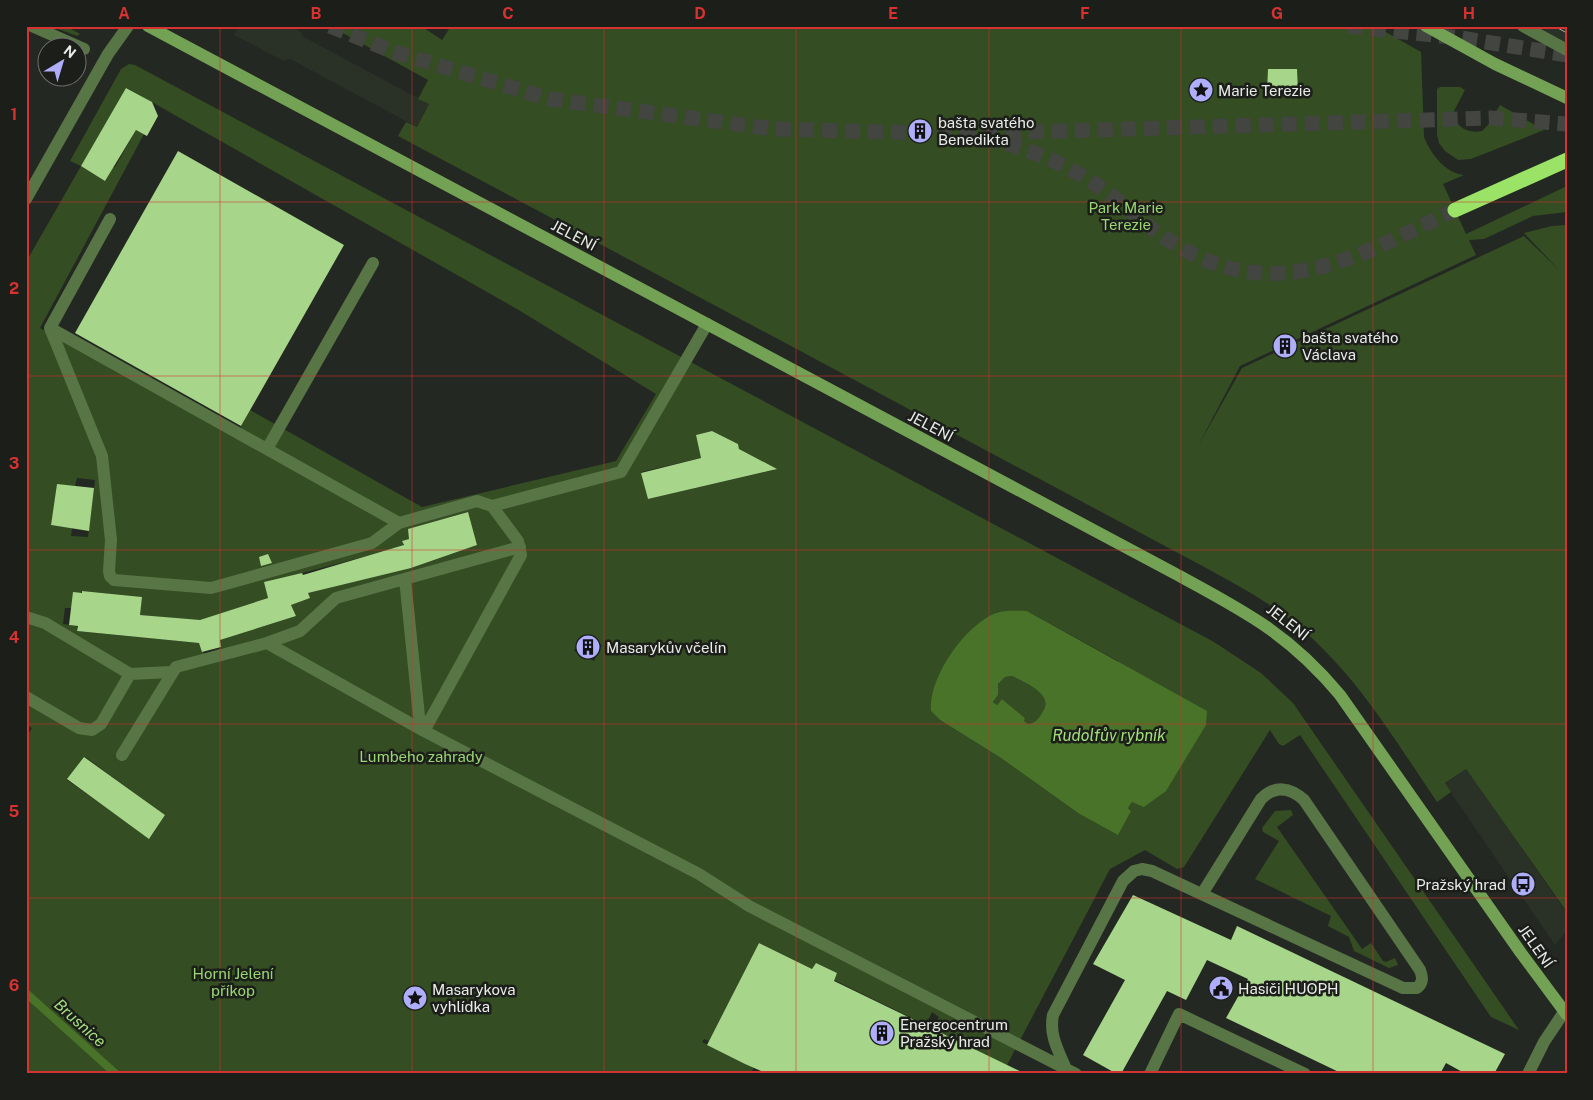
<svg xmlns="http://www.w3.org/2000/svg" width="1593" height="1100" viewBox="0 0 1593 1100" font-family="'Public Sans',sans-serif">
<rect width="100%" height="100%" fill="#242822"/>
<path fill="#2a3126" d="M 239,26 L 290,26 L 301,32 L 302,36 L 429,104 L 417,127 L 290,59 L 284,61 L 234,35 Z
M 1513,26 L 1567,27 L 1567,56 Z
M 1466,769 L 1567,913 L 1567,930 L 1555,945 L 1445,784 Z"/>
<path fill="#344d23" fill-rule="evenodd" d="M 50,26 L 66,26 L 80,34 L 77,36 Z
M 330,26 L 421,26 L 442,40 L 451,26 L 1375,26 L 1421,52 L 1424,137 C 1431,154 1445,173 1464,175 L 1443,184 L 1466,234 L 1567,186 L 1567,212 L 1533,216 L 1484,239 L 1469,240 L 1476,255 L 1240,366 L 1198,446 L 1242,368 L 1524,236 L 1559,270 L 1524,233 L 1552,226 L 1567,225 L 1567,912 L 1466,769 L 1445,783 L 1451,792 L 1437,802 C 1395,740 1356,674 1298,626 C 1271,603 1239,586 1208,569 L 398,136 L 406,122 L 417,127 L 429,104 L 418,99 L 428,80 Z
M 129,64 L 135,65 L 1214,642 L 1261,673 L 1293,703 L 1519,1030 L 1491,1017 L 1300,735 L 1283,746 L 1279,744 L 1270,730 L 1184,867 L 1177,869 L 1145,850 L 1110,869 L 1007,1065 L 933,1029 L 939,1017 L 932,1012 L 926,1025 L 834,980 L 837,973 L 816,963 L 812,969 L 759,943 L 709,1041 L 704,1039 L 702,1042 L 754,1068 L 750,1074 L 26,1074 L 26,738 L 32,728 L 26,725 L 26,262 L 81,166 L 70,161 L 121,69 ZM 127,88 L 517,309 L 656,394 L 616,461 L 422,507 L 250,410 L 235,438 L 40,328 L 144,134 L 136,130 L 115,167 L 81,166 ZM 712,431 L 738,444 L 739,449 L 774,470 L 648,499 L 641,472 L 701,458 L 696,435 ZM 77,478 L 95,480 L 88,537 L 71,536 L 72,528 L 51,525 L 57,485 L 75,486 ZM 467,512 L 477,545 L 411,568 L 402,541 L 409,539 L 409,529 ZM 378,553 L 384,573 L 308,593 L 309,598 L 291,605 L 296,616 L 220,640 L 221,648 L 204,654 L 199,643 L 77,631 L 77,626 L 63,624 L 65,608 L 71,608 L 82,591 L 141,597 L 140,615 L 204,621 L 268,598 L 265,583 ZM 1027,611 L 1118,661 L 1132,801 L 1128,808 L 1131,810 L 1078,813 L 1001,758 L 940,720 L 931,711 L 997,612 ZM 582,635 L 602,645 L 594,661 L 574,651 ZM 85,757 L 165,815 L 150,838 L 67,780 Z
M 1440,87 L 1460,87 L 1465,90 L 1454,111 C 1455,127 1467,134 1482,131 L 1488,125 L 1500,105 L 1544,130 L 1471,159 L 1458,160 L 1445,151 L 1439,143 L 1437,134 L 1437,89 Z
M 1012,676 C 1024,682 1054,694 1043,711 C 1039,718 1036,723 1028,724 L 1023,721 L 1025,718 L 1002,699 L 997,705 L 993,702 L 998,695 L 998,684 L 1005,677 Z
M 1291,810 L 1293,815 L 1277,827 L 1362,949 L 1371,943 L 1383,961 L 1386,962 L 1395,958 L 1398,965 L 1389,968 L 1354,951 L 1349,937 L 1328,926 L 1331,916 L 1255,879 L 1279,841 L 1263,832 L 1262,828 L 1275,811 Z"/>
<path fill="#487329" fill-rule="evenodd" d="M 1027,611 L 1207,711 L 1206,725 L 1166,791 L 1144,807 L 1132,802 L 1128,808 L 1131,811 L 1118,835 L 1078,813 L 1001,758 L 940,720 L 931,711 C 928,678 965,625 996,613 C 1004,610 1018,611 1027,611 ZM 1012,676 C 1024,682 1054,694 1043,711 C 1039,718 1036,723 1028,724 L 1024,721 L 1025,718 L 1002,699 L 997,705 L 993,702 L 998,695 L 998,684 L 1005,677 Z"/>
<g fill="none" stroke-linecap="round" stroke-linejoin="round">
<path stroke="#487329" stroke-width="8" d="M 26,993 L 116,1074"/>
</g>
<path fill="#a7d68a" d="M 1268,69 L 1297,69 L 1298,91 L 1267,91 Z
M 126,88 L 152,102 L 158,116 L 147,136 L 136,130 L 105,181 L 81,166 Z
M 178,151 L 344,245 L 241,426 L 75,333 Z
M 712,431 L 738,444 L 739,449 L 777,469 L 648,499 L 641,473 L 701,458 L 696,435 Z
M 57,484 L 94,488 L 89,531 L 51,525 Z
M 468,512 L 477,545 L 411,568 L 308,593 L 310,598 L 291,605 L 296,616 L 220,640 L 221,647 L 202,652 L 199,643 L 77,631 L 78,626 L 69,625 L 73,592 L 82,593 L 82,591 L 142,597 L 140,615 L 200,620 L 268,598 L 264,582 L 302,573 L 303,575 L 404,545 L 402,541 L 409,539 L 408,529 Z
M 268,554 L 272,563 L 261,566 L 259,557 Z
M 84,757 L 165,815 L 149,839 L 67,779 Z
M 1133,895 L 1231,940 L 1237,926 L 1505,1054 L 1494,1074 L 1466,1074 L 1446,1063 L 1440,1074 L 1343,1074 L 1226,1018 L 1248,979 L 1207,960 L 1186,1000 L 1167,991 L 1121,1074 L 1117,1074 L 1083,1055 L 1125,980 L 1093,964 Z
M 759,943 L 812,969 L 816,963 L 837,973 L 834,981 L 1026,1074 L 768,1074 L 745,1064 L 707,1045 Z"/>
<g fill="none" stroke-linecap="round" stroke-linejoin="round">
<path stroke="#424540" stroke-width="15" stroke-dasharray="15 8" stroke-linecap="butt" d="M 330,26 L 394,52 L 550,99 L 774,129 L 963,134 L 1491,118 L 1567,124
M 1348,26 L 1461,38 L 1567,55
M 984,138 C 1027,147 1069,165 1105,191 C 1122,203 1138,218 1155,231 C 1265,312 1349,261 1455,210"/>
<path stroke="#587546" stroke-width="12" d="M 1523,26 L 1567,50
M 110,219 L 50,328 L 102,456 L 111,540 L 109,571 L 110,576 L 114,580 L 211,588 L 372,543 L 399,523 L 477,501 L 492,506
M 50,328 L 399,523
M 267,449 L 373,263
M 405,579 L 419,716 L 424,731
M 26,617 L 45,623 L 130,674 L 171,672
M 267,643 L 300,631 L 336,598 L 520,547
M 26,697 L 79,728 L 92,730 L 101,724 L 130,674
M 424,731 L 521,555 L 518,541 L 492,506 L 621,472 L 707,324
M 122,755 L 176,667 L 267,643 L 424,731 L 699,874 L 749,906 L 1076,1074
M 1066,1069 C 1058,1050 1049,1035 1053,1015 L 1123,881 L 1134,871 L 1142,869 L 1152,871 L 1403,988 L 1417,988 C 1423,983 1423,978 1420,970 L 1304,800 C 1290,787 1275,785 1261,799 L 1202,894
M 1150,1074 L 1179,1014 L 1305,1074
M 1528,1074 L 1544,1042 L 1564,1012"/>
<path stroke="#587546" stroke-width="12" d="M 32,26 L 84,49
M 26,199 L 108,54 L 128,26"/>
<path stroke="#73a254" stroke-width="12" d="M 148,26 L 1174,573 C 1242,610 1289,633 1340,695 L 1521,953 L 1567,1015
M 1426,26 L 1495,64 L 1567,98"/>
<path stroke="#9ae367" stroke-width="15" d="M 1455,210 L 1567,160"/>
<path stroke="#a9aca8" stroke-width="1" d="M 1554,26 L 1567,33"/>
</g>
<path fill="none" stroke="#d73232" stroke-width="1" stroke-opacity="0.55" d="M 220,26 L 220,1074M 412,26 L 412,1074M 604,26 L 604,1074M 796,26 L 796,1074M 989,26 L 989,1074M 1181,26 L 1181,1074M 1373,26 L 1373,1074M 26,202 L 1567,202M 26,376 L 1567,376M 26,550 L 1567,550M 26,724 L 1567,724M 26,898 L 1567,898"/>
<defs>
<symbol id="sight-disc" viewBox="-11 -11 22 22"><circle r="9.5" fill="#afaefa" stroke="#1b1e19"/><path d="M0-6L1.8-2.2L6-1.7L2.9 1.2L3.7 5.4L0 3.3L-3.7 5.4L-2.9 1.2L-6-1.7L-1.8-2.2Z" fill="#111"/></symbol>
<symbol id="building-disc" viewBox="-11 -11 22 22"><circle r="9.5" fill="#afaefa" stroke="#1b1e19"/><path d="M-4-6H4V6H1V3H-1V6H-4ZM-2.5-4.3h1.7v1.8h-1.7ZM.8-4.3h1.7v1.8H.8ZM-2.5-1h1.7V.8h-1.7ZM.8-1h1.7V.8H.8Z" fill="#111"/></symbol>
<symbol id="bus-disc" viewBox="-11 -11 22 22"><circle r="9.5" fill="#afaefa" stroke="#1b1e19"/><path d="M-5-6H5V4H4V6H2V4H-2V6H-4V4H-5ZM-3.5-4V0h7V-4ZM-3.5 1.2v1.5H-2V1.2ZM2 1.2v1.5H3.5V1.2Z" fill="#111"/></symbol>
<symbol id="civic-disc" viewBox="-11 -11 22 22"><circle r="9.5" fill="#afaefa" stroke="#1b1e19"/><path d="M-.6-6.5H3V-4.5H.6V-3L4-1V1h2V6H-6V1h2V-1L-.6-3ZM-1.2 2.5V6h2.4V2.5Z" fill="#111"/></symbol>
</defs>
<g fill-rule="evenodd">
<use href="#sight-disc" x="1187" y="76" width="28" height="28"/>
<use href="#building-disc" x="906" y="117" width="28" height="28"/>
<use href="#building-disc" x="1271" y="332" width="28" height="28"/>
<use href="#building-disc" x="574" y="633" width="28" height="28"/>
<use href="#bus-disc" x="1509" y="870" width="28" height="28"/>
<use href="#civic-disc" x="1207" y="974" width="28" height="28"/>
<use href="#sight-disc" x="401" y="984" width="28" height="28"/>
<use href="#building-disc" x="868" y="1019" width="28" height="28"/>
</g>
<g text-anchor="middle" dominant-baseline="central" stroke-width="5" stroke-linejoin="round" paint-order="stroke">
<g font-size="15" fill="#e9ece8" stroke="#1b1e19" text-anchor="start">
<text x="1218" y="90">Marie Terezie</text>
<text x="938" y="122">bašta svatého<tspan x="938" dy="17">Benedikta</tspan></text>
<text x="1302" y="337">bašta svatého<tspan x="1302" dy="17">Václava</tspan></text>
<text x="606" y="647">Masarykův včelín</text>
<text x="1506" y="884" text-anchor="end">Pražský hrad</text>
<text x="1238" y="988">Hasiči HUOPH</text>
<text x="432" y="989">Masarykova<tspan x="432" dy="17">vyhlídka</tspan></text>
<text x="900" y="1024">Energocentrum<tspan x="900" dy="17">Pražský hrad</tspan></text>
</g>
<g font-size="15" fill="#9ad673" stroke="#1b1e19">
<text x="1126" y="207">Park Marie<tspan x="1126" dy="17">Terezie</tspan></text>
<text x="421" y="756">Lumbeho zahrady</text>
<text x="233" y="973">Horní Jelení<tspan x="233" dy="17">příkop</tspan></text>
</g>
<g font-size="15" fill="#e9ece8" stroke="#1b1e19">
<text transform="translate(574 235) rotate(28)">JELENÍ</text>
<text transform="translate(931 426) rotate(28)">JELENÍ</text>
<text transform="translate(1288 622) rotate(38)">JELENÍ</text>
<text transform="translate(1536 946) rotate(55)">JELENÍ</text>
</g>
<g font-size="16" font-style="italic" fill="#a3df7c" stroke="#1b1e19">
<text x="1109" y="735">Rudolfův rybník</text>
<text transform="translate(80 1023) rotate(42)">Brusnice</text>
</g>
</g>
<rect width="1593" height="1100" fill="none" stroke="#1b1e19" stroke-width="55"/>
<g transform="translate(62 62) rotate(38)"><circle r="24" fill="#1b1e19" stroke="#6d706c"/>
<path d="M0-4L9 19L0 12L-9 19Z" fill="#afaefa"/>
<text y="-8" font-size="14" font-weight="bold" text-anchor="middle" fill="#e9ece8">N</text>
</g>
<rect x="28" y="28" width="1538" height="1044" fill="none" stroke="#d73232" stroke-width="2"/>
<g font-size="16" text-anchor="middle" font-weight="bold" fill="#d73232">
<text x="124" y="19">A</text>
<text x="316" y="19">B</text>
<text x="508" y="19">C</text>
<text x="700" y="19">D</text>
<text x="893" y="19">E</text>
<text x="1085" y="19">F</text>
<text x="1277" y="19">G</text>
<text x="1469" y="19">H</text>
<text x="14" y="120">1</text>
<text x="14" y="294">2</text>
<text x="14" y="469">3</text>
<text x="14" y="643">4</text>
<text x="14" y="817">5</text>
<text x="14" y="991">6</text>
</g>
</svg>
